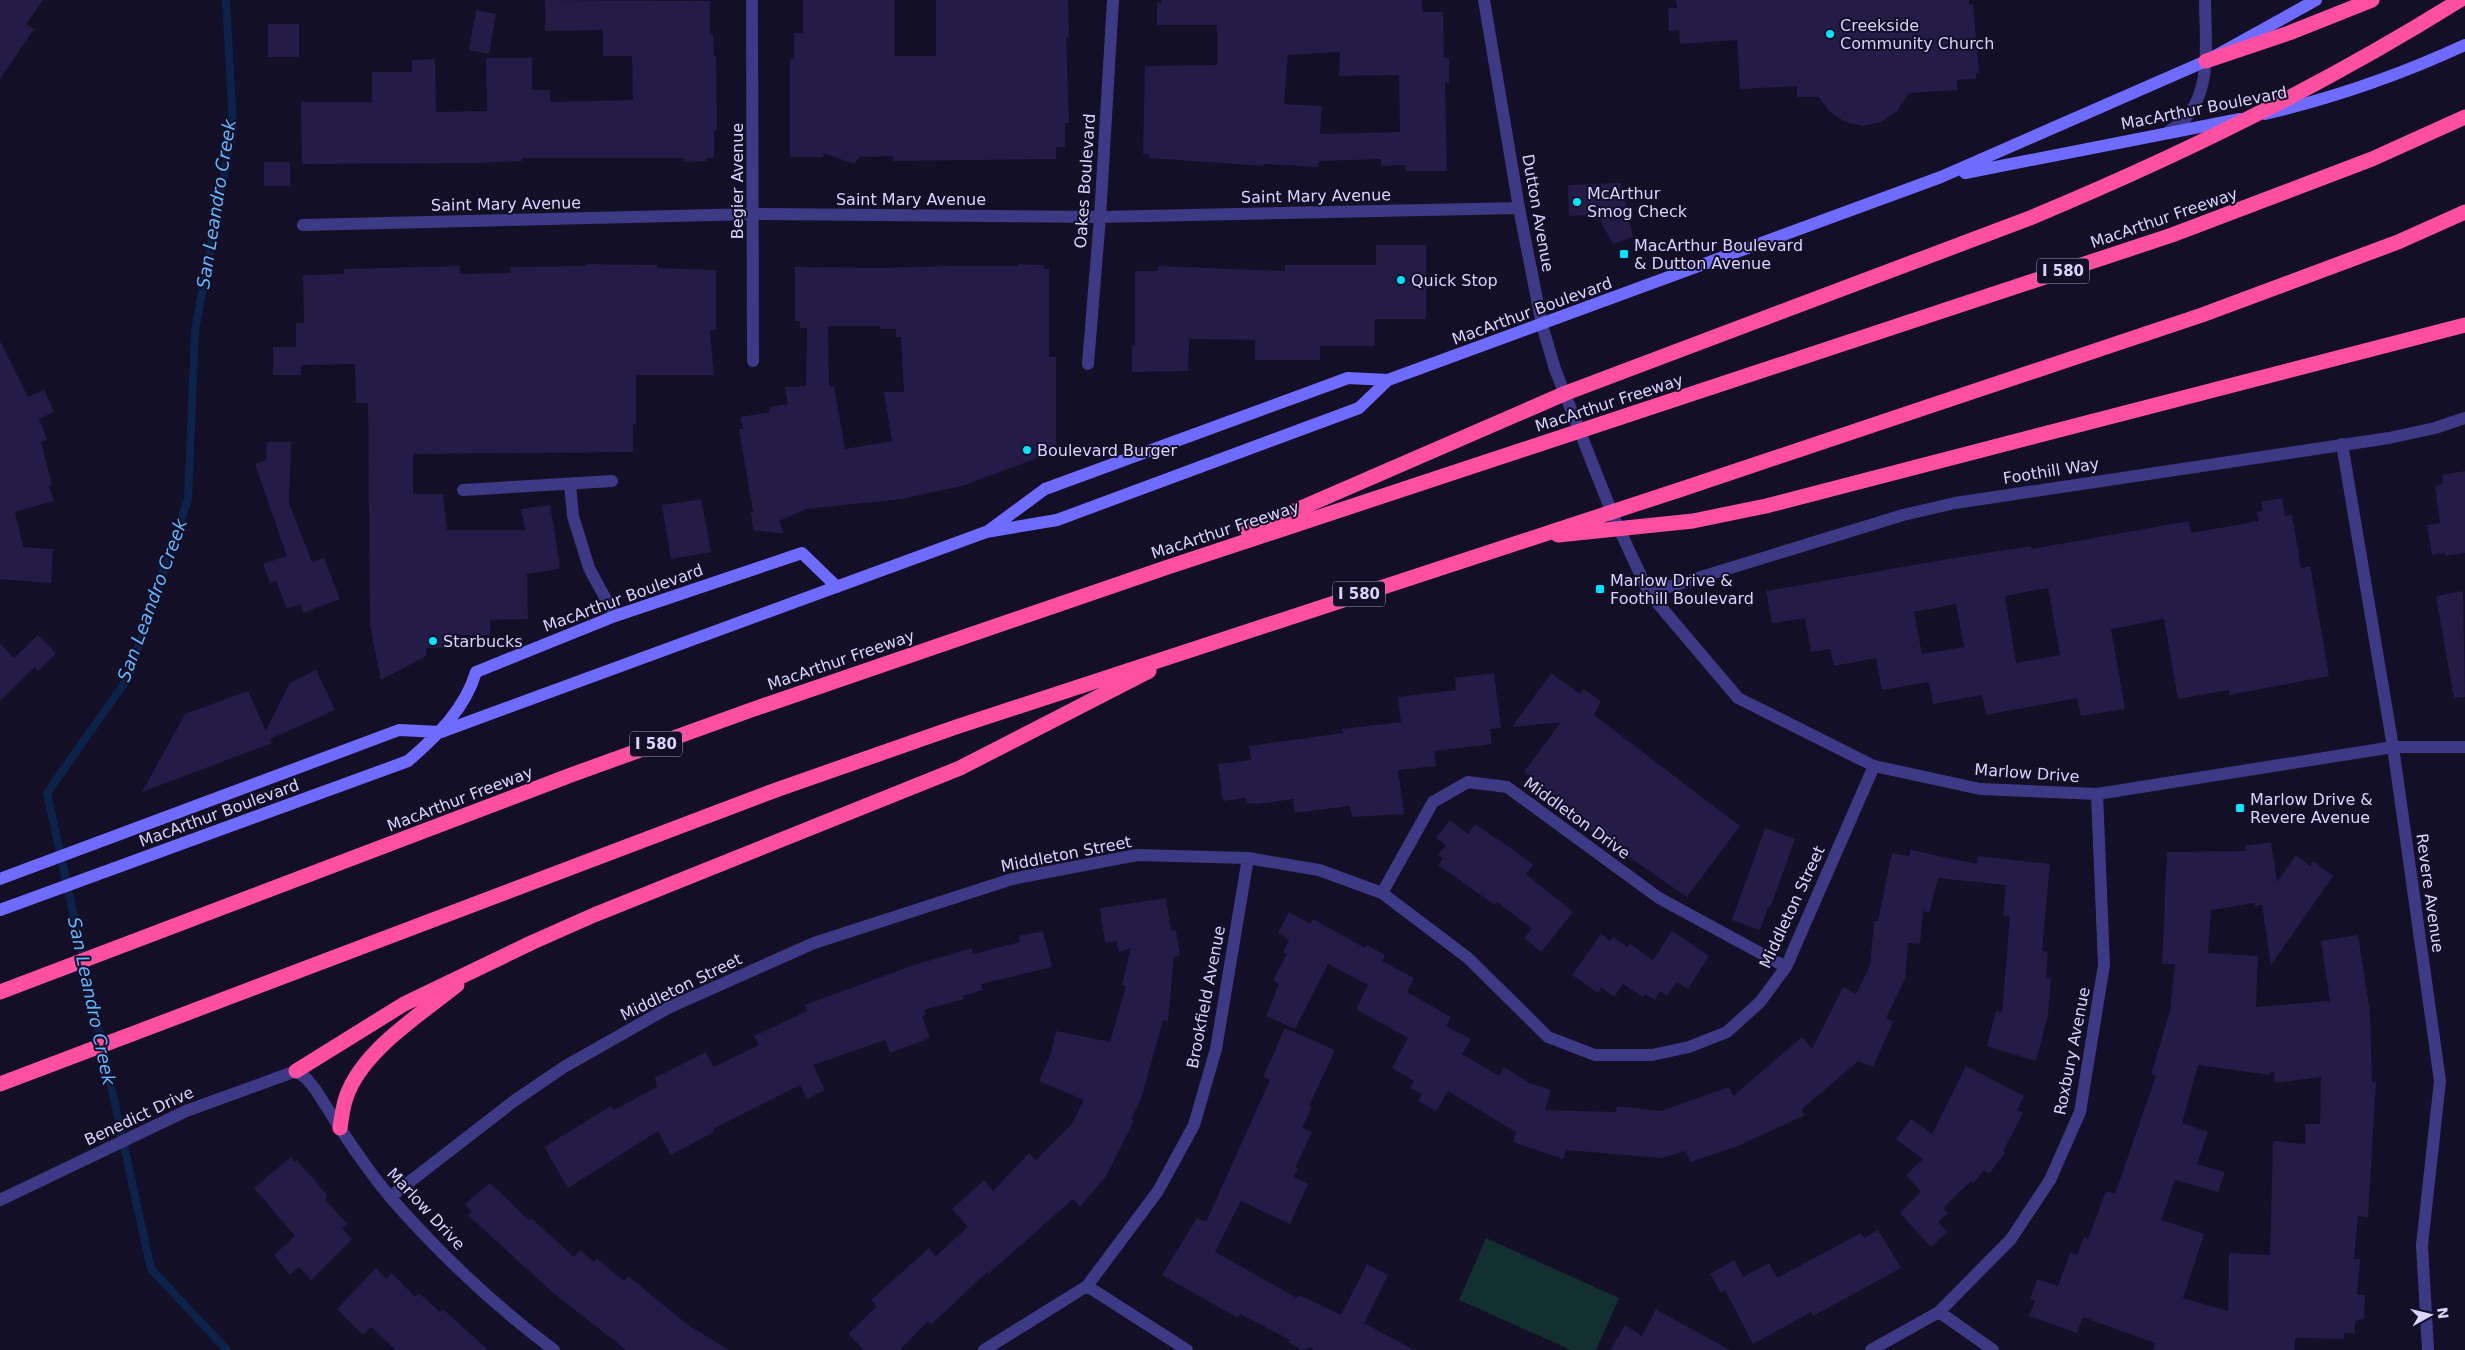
<svg xmlns="http://www.w3.org/2000/svg" width="2465" height="1350" viewBox="0 0 2465 1350" font-family="'DejaVu Sans',sans-serif">
<rect width="100%" height="100%" fill="#130f26"/>
<path fill="#12302f" d="M 1486,1238 L 1619,1298 L 1596,1350 L 1571,1350 L 1459,1300 Z"/>
<g fill="none" stroke-linecap="round" stroke-linejoin="round">
<path stroke="#0c2248" stroke-width="8" d="M 226,0 L 233,127 L 195,331 L 188,499 L 128,678 L 47,793 L 151,1269 L 227,1350"/>
</g>
<path fill="#241b47" fill-rule="evenodd" d="M 0,0 L 43,0 L 26,24 L 34,29 L 0,79 Z
M 545,0 L 710,1 L 710,34 L 713,34 L 714,56 L 716,56 L 717,130 L 714,130 L 714,158 L 707,158 L 707,161 L 684,162 L 684,158 L 522,158 L 522,161 L 481,163 L 302,164 L 301,102 L 372,102 L 372,72 L 412,72 L 412,60 L 435,59 L 436,112 L 487,111 L 486,58 L 532,58 L 532,90 L 550,90 L 550,102 L 633,100 L 632,56 L 603,56 L 603,30 L 545,31 Z
M 803,0 L 895,0 L 895,56 L 936,56 L 936,0 L 1068,0 L 1069,38 L 1066,38 L 1069,123 L 1065,123 L 1065,147 L 1056,147 L 1056,159 L 893,161 L 893,156 L 860,157 L 854,164 L 823,153 L 824,157 L 790,157 L 790,59 L 794,59 L 794,33 L 803,33 Z
M 1161,0 L 1422,0 L 1422,12 L 1443,12 L 1444,58 L 1449,58 L 1449,83 L 1445,83 L 1447,171 L 1405,171 L 1405,165 L 1381,166 L 1381,159 L 1319,161 L 1318,167 L 1264,164 L 1263,166 L 1149,158 L 1150,155 L 1143,154 L 1145,66 L 1217,65 L 1217,25 L 1157,25 L 1157,3 L 1161,3 ZM 1340,52 L 1339,76 L 1399,75 L 1400,132 L 1320,134 L 1322,106 L 1284,104 L 1288,55 Z
M 1676,0 L 1969,0 L 1969,5 L 1973,4 L 1979,73 L 1976,73 L 1976,79 L 1957,80 L 1957,90 L 1909,93 L 1897,111 L 1881,122 L 1863,126 L 1845,122 L 1830,112 L 1819,97 L 1797,97 L 1797,86 L 1740,89 L 1737,40 L 1680,44 L 1679,30 L 1669,31 L 1668,8 L 1677,8 Z
M 476,10 L 496,14 L 489,54 L 469,50 Z
M 268,24 L 299,24 L 299,57 L 268,57 Z
M 264,162 L 290,162 L 290,186 L 264,186 Z
M 1621,183 L 1633,237 L 1613,244 L 1597,215 L 1569,216 L 1568,185 Z
M 1376,245 L 1426,245 L 1426,319 L 1375,319 L 1375,346 L 1320,346 L 1320,360 L 1255,360 L 1255,340 L 1189,339 L 1188,371 L 1132,372 L 1132,345 L 1135,346 L 1135,271 L 1158,271 L 1158,266 L 1285,271 L 1285,265 L 1376,265 Z
M 586,264 L 657,265 L 657,268 L 716,270 L 716,330 L 710,330 L 714,375 L 636,375 L 636,425 L 633,424 L 633,452 L 413,454 L 413,494 L 443,494 L 447,530 L 525,530 L 521,509 L 550,505 L 560,566 L 558,569 L 527,574 L 528,619 L 490,620 L 490,635 L 453,635 L 453,648 L 426,648 L 426,656 L 381,680 L 370,625 L 368,403 L 356,403 L 355,364 L 301,365 L 301,375 L 273,375 L 273,347 L 296,347 L 296,323 L 304,323 L 303,275 L 344,274 L 344,269 L 460,266 L 460,274 L 511,273 L 510,267 L 586,266 Z
M 1019,264 L 1044,265 L 1044,269 L 1049,269 L 1049,357 L 1056,357 L 1056,451 L 965,485 L 902,499 L 806,509 L 779,521 L 784,534 L 753,530 L 751,512 L 753,512 L 739,429 L 743,429 L 741,417 L 770,412 L 770,407 L 788,404 L 785,387 L 806,386 L 807,328 L 800,328 L 800,321 L 795,321 L 795,267 L 882,268 L 947,266 L 1019,266 ZM 828,326 L 880,326 L 880,329 L 896,329 L 896,337 L 901,337 L 904,392 L 884,392 L 892,441 L 845,449 L 834,386 L 829,386 Z
M 0,341 L 28,397 L 44,390 L 54,412 L 39,419 L 47,439 L 41,442 L 52,485 L 49,486 L 54,501 L 15,512 L 23,547 L 53,549 L 51,583 L 0,579 Z
M 267,442 L 291,442 L 289,503 L 312,562 L 324,558 L 340,599 L 303,613 L 300,604 L 287,609 L 276,581 L 270,583 L 263,564 L 287,556 L 255,464 L 266,460 Z
M 2465,471 L 2465,553 L 2445,556 L 2445,553 L 2432,555 L 2427,525 L 2440,523 L 2435,486 L 2443,484 L 2442,475 Z
M 2282,498 L 2285,516 L 2292,515 L 2301,568 L 2310,566 L 2329,676 L 2229,695 L 2229,690 L 2178,699 L 2164,619 L 2111,629 L 2125,709 L 2081,716 L 2077,698 L 1986,715 L 1982,695 L 1933,704 L 1929,682 L 1882,690 L 1876,658 L 1834,666 L 1830,649 L 1811,652 L 1805,618 L 1772,623 L 1766,591 L 1942,560 L 2031,546 L 2032,549 L 2189,521 L 2191,533 L 2259,521 L 2257,512 L 2263,511 L 2261,502 ZM 2048,588 L 2060,655 L 2016,663 L 2005,596 ZM 1956,604 L 1964,647 L 1922,654 L 1914,612 Z
M 701,499 L 711,552 L 671,559 L 662,505 Z
M 2463,591 L 2465,697 L 2454,698 L 2436,596 Z
M 38,635 L 56,653 L 38,671 L 35,667 L 0,701 L 0,643 L 14,658 Z
M 316,670 L 335,710 L 270,739 L 272,743 L 142,792 L 185,714 L 248,691 L 266,731 L 290,683 Z
M 1494,673 L 1501,728 L 1490,729 L 1492,744 L 1434,751 L 1436,766 L 1398,770 L 1404,814 L 1352,817 L 1350,806 L 1295,813 L 1293,799 L 1257,804 L 1247,803 L 1246,798 L 1223,801 L 1218,764 L 1251,760 L 1249,746 L 1343,733 L 1342,729 L 1401,722 L 1398,697 L 1456,690 L 1455,678 Z
M 1551,673 L 1580,694 L 1583,689 L 1601,701 L 1594,715 L 1740,826 L 1687,897 L 1565,813 L 1570,807 L 1524,772 L 1561,722 L 1512,727 Z
M 1450,820 L 1468,834 L 1475,824 L 1515,851 L 1533,865 L 1526,874 L 1573,912 L 1541,952 L 1524,938 L 1532,929 L 1497,902 L 1495,905 L 1438,865 L 1443,859 L 1438,855 L 1446,845 L 1436,838 Z
M 1765,828 L 1795,839 L 1770,908 L 1768,907 L 1760,930 L 1732,920 Z
M 2271,842 L 2277,882 L 2296,855 L 2310,866 L 2313,861 L 2333,876 L 2271,965 L 2262,905 L 2255,906 L 2255,903 L 2211,910 L 2208,953 L 2258,956 L 2256,1007 L 2330,1001 L 2321,941 L 2358,935 L 2370,1012 L 2372,1082 L 2376,1082 L 2368,1217 L 2358,1216 L 2354,1259 L 2360,1259 L 2357,1295 L 2365,1295 L 2364,1319 L 2355,1321 L 2355,1333 L 2344,1333 L 2344,1339 L 2295,1338 L 2295,1350 L 2153,1350 L 2155,1343 L 2083,1317 L 2077,1333 L 2029,1316 L 2035,1301 L 2030,1299 L 2037,1279 L 2058,1286 L 2070,1253 L 2077,1255 L 2084,1237 L 2088,1239 L 2106,1191 L 2115,1194 L 2156,1076 L 2151,1075 L 2170,1011 L 2175,964 L 2162,964 L 2167,852 L 2246,851 L 2245,846 ZM 2198,1065 L 2270,1075 L 2271,1072 L 2275,1073 L 2274,1083 L 2321,1077 L 2320,1124 L 2305,1124 L 2305,1144 L 2273,1141 L 2270,1255 L 2229,1253 L 2228,1311 L 2183,1298 L 2204,1234 L 2161,1220 L 2175,1180 L 2218,1192 L 2225,1172 L 2197,1164 L 2208,1132 L 2182,1123 Z
M 1911,850 L 1977,864 L 1978,856 L 2050,864 L 2042,951 L 2048,952 L 2046,977 L 2051,978 L 2048,1015 L 2036,1061 L 1987,1046 L 1996,1011 L 2002,1012 L 2010,916 L 2003,916 L 2006,885 L 1938,878 L 1929,913 L 1923,911 L 1920,944 L 1908,943 L 1905,979 L 1886,1018 L 1893,1022 L 1873,1067 L 1858,1061 L 1801,1110 L 1805,1115 L 1738,1146 L 1690,1162 L 1686,1151 L 1662,1158 L 1566,1150 L 1563,1159 L 1513,1142 L 1516,1132 L 1448,1091 L 1436,1111 L 1418,1101 L 1422,1094 L 1410,1088 L 1414,1081 L 1392,1068 L 1408,1038 L 1356,1009 L 1368,985 L 1328,964 L 1295,1029 L 1266,1016 L 1279,984 L 1273,980 L 1287,954 L 1283,952 L 1289,940 L 1278,933 L 1289,912 L 1310,924 L 1313,919 L 1365,948 L 1367,945 L 1385,955 L 1382,961 L 1414,978 L 1407,992 L 1451,1017 L 1446,1026 L 1471,1039 L 1462,1054 L 1499,1076 L 1504,1067 L 1529,1083 L 1551,1090 L 1545,1110 L 1616,1112 L 1617,1106 L 1661,1111 L 1729,1087 L 1733,1096 L 1802,1037 L 1812,1049 L 1843,987 L 1856,994 L 1870,966 L 1874,921 L 1878,921 L 1892,853 L 1909,856 Z
M 1166,898 L 1171,931 L 1176,930 L 1180,956 L 1174,957 L 1168,1021 L 1163,1020 L 1141,1099 L 1131,1119 L 1134,1121 L 1106,1176 L 1080,1207 L 1073,1199 L 988,1274 L 987,1272 L 936,1320 L 931,1324 L 928,1321 L 900,1350 L 864,1350 L 848,1334 L 877,1306 L 871,1300 L 929,1248 L 936,1256 L 968,1227 L 952,1209 L 984,1180 L 993,1191 L 1029,1153 L 1036,1160 L 1071,1125 L 1084,1100 L 1039,1081 L 1051,1053 L 1056,1031 L 1110,1042 L 1126,986 L 1122,985 L 1131,948 L 1119,952 L 1116,941 L 1105,943 L 1100,908 Z
M 1043,931 L 1052,967 L 981,984 L 983,990 L 963,996 L 964,999 L 924,1010 L 926,1015 L 922,1016 L 930,1038 L 890,1053 L 885,1040 L 813,1065 L 825,1090 L 807,1099 L 800,1085 L 713,1129 L 714,1132 L 671,1155 L 658,1131 L 568,1188 L 544,1147 L 611,1106 L 614,1110 L 657,1087 L 655,1078 L 706,1052 L 714,1067 L 759,1045 L 754,1036 L 807,1011 L 805,1005 L 911,966 L 972,948 L 973,954 L 1020,942 L 1019,936 Z
M 1672,931 L 1709,956 L 1688,989 L 1677,982 L 1667,996 L 1660,991 L 1655,1000 L 1645,994 L 1643,997 L 1623,984 L 1614,997 L 1601,987 L 1598,993 L 1572,975 L 1601,934 L 1610,941 L 1613,937 L 1627,947 L 1630,944 L 1653,960 Z
M 1285,1028 L 1335,1050 L 1309,1106 L 1312,1107 L 1302,1128 L 1312,1132 L 1295,1168 L 1298,1169 L 1294,1177 L 1308,1184 L 1290,1224 L 1241,1201 L 1215,1252 L 1297,1298 L 1299,1295 L 1341,1315 L 1367,1264 L 1388,1275 L 1364,1323 L 1414,1350 L 1314,1350 L 1310,1347 L 1302,1350 L 1288,1342 L 1290,1340 L 1240,1314 L 1238,1318 L 1162,1275 L 1197,1218 L 1206,1222 L 1270,1080 L 1263,1077 Z
M 1966,1066 L 2024,1096 L 2017,1110 L 2023,1113 L 2003,1151 L 2005,1153 L 1989,1174 L 1984,1170 L 1974,1183 L 1971,1181 L 1943,1208 L 1948,1213 L 1938,1222 L 1947,1232 L 1931,1247 L 1900,1213 L 1921,1192 L 1906,1175 L 1923,1159 L 1896,1139 L 1911,1119 L 1932,1134 Z
M 291,1157 L 295,1162 L 297,1160 L 328,1196 L 325,1199 L 347,1224 L 342,1228 L 352,1239 L 311,1280 L 299,1267 L 290,1275 L 274,1255 L 295,1236 L 254,1188 Z
M 490,1183 L 529,1220 L 531,1218 L 574,1257 L 580,1250 L 594,1262 L 597,1259 L 624,1281 L 628,1276 L 688,1325 L 729,1350 L 626,1350 L 551,1291 L 468,1215 L 472,1212 L 465,1204 Z
M 1878,1230 L 1901,1268 L 1813,1316 L 1811,1312 L 1753,1344 L 1725,1290 L 1721,1293 L 1710,1274 L 1734,1260 L 1743,1277 L 1769,1263 L 1777,1278 L 1861,1233 L 1864,1238 Z
M 376,1268 L 386,1279 L 392,1273 L 415,1297 L 419,1293 L 440,1312 L 443,1309 L 488,1350 L 396,1350 L 371,1327 L 363,1335 L 337,1309 Z
M 1656,1309 L 1668,1316 L 1730,1350 L 1610,1350 L 1625,1325 L 1642,1336 Z"/>
<g fill="none" stroke-linecap="round" stroke-linejoin="round">
<path stroke="#3d3a85" stroke-width="12" d="M 752,0 L 753,361
M 2167,133 C 2173,128 2180,124 2185,119 C 2213,88 2205,38 2205,0
M 303,225 L 754,214 L 1100,217 L 1519,208
M 1088,364 L 1100,217 L 1113,0
M 570,484 L 573,516 L 589,568 L 615,616
M 463,490 L 612,481
M 1382,893 L 1433,802 L 1468,782 L 1507,787 L 1659,898 L 1786,967
M 296,1071 L 306,1078 L 315,1089 C 339,1126 362,1164 391,1198 C 439,1253 495,1306 554,1350
M 390,1197 L 514,1101 L 564,1067 L 668,1008 L 814,943 L 1012,879 L 1137,855 L 1248,858 L 1319,870 L 1382,893 L 1468,958 L 1548,1037 L 1595,1055 L 1652,1055 L 1689,1047 L 1727,1032 L 1760,1002 L 1786,967 L 1874,766
M 1087,1286 L 1187,1350
M 1939,1312 L 1993,1350
M 984,1350 L 1087,1286 L 1158,1191 L 1194,1125 L 1216,1049 L 1248,858
M 1871,1350 L 1939,1312 L 2011,1239 L 2050,1180 L 2080,1112 L 2104,965 L 2097,794
M 2428,1350 L 2422,1245 L 2440,1081 L 2393,747 L 2465,747"/>
<path stroke="#3d3a85" stroke-width="12" d="M 1484,0 L 1519,208 L 1542,325 L 1555,369 L 1614,518 L 1649,593 L 1738,698 L 1874,766 L 1980,789 L 2097,794 L 2393,747 L 2342,444
M 1649,593 L 1903,515 L 1955,503 L 2389,438 L 2435,428 L 2465,418
M 0,1200 L 186,1111 L 296,1071"/>
<path stroke="#6f6bff" stroke-width="12" d="M 2265,114 C 2334,98 2400,75 2465,45
M 1965,173 L 2240,119
M 988,531 L 1045,489 L 1348,378 L 1388,380 L 1941,177 L 2206,61 L 2316,0
M 0,879 L 399,730 L 441,732 L 986,532 L 1057,520 L 1359,408 L 1388,380
M 0,910 L 408,761 C 437,736 465,709 476,672 L 615,616 L 802,553 L 837,587"/>
<path stroke="#ff4fa3" stroke-width="15" d="M 2206,61 L 2289,33 L 2372,0
M 1248,531 L 1566,393 L 2030,218 C 2179,156 2323,86 2460,0
M 1558,535 L 1693,521 L 1766,506 L 2465,325
M 0,992 L 571,775 L 751,710 L 1168,567 L 2172,235 L 2372,159 L 2465,117
M 296,1071 L 404,1004 L 533,942 L 594,915 L 960,768 L 1149,671
M 0,1084 L 776,790 L 956,727 L 1682,489 L 2202,315 L 2398,242 L 2465,212
M 340,1128 C 342,1115 343,1102 349,1090 C 368,1047 421,1014 457,985"/>
</g>
<g fill="#00e5ff" stroke="#130f26" stroke-width="2">
<circle cx="1830" cy="34" r="5"/>
<circle cx="1577" cy="202" r="5"/>
<rect x="1619" y="249" width="10" height="10" rx="2.5"/>
<circle cx="1401" cy="280" r="5"/>
<circle cx="1027" cy="450" r="5"/>
<rect x="1595" y="584" width="10" height="10" rx="2.5"/>
<circle cx="433" cy="641" r="5"/>
<rect x="2235" y="803" width="10" height="10" rx="2.5"/>
</g>
<g text-anchor="middle" dominant-baseline="central" stroke-width="4" stroke-linejoin="round" paint-order="stroke">
<g fill="#130f26" stroke="#9e99be" stroke-width="1">
<rect x="2037" y="258.5" width="52" height="25" rx="4"/>
<rect x="1333" y="581.5" width="52" height="25" rx="4"/>
<rect x="630" y="731.5" width="52" height="25" rx="4"/>
</g>
<g font-size="15" font-weight="bold" fill="#d9d4ff">
<text x="2063" y="271">I 580</text>
<text x="1359" y="594">I 580</text>
<text x="656" y="744">I 580</text>
</g>
<g font-size="16" fill="#d9d4ff" stroke="#130f26" text-anchor="start">
<text x="1840" y="25">Creekside<tspan x="1840" dy="18">Community Church</tspan></text>
<text x="1587" y="193">McArthur<tspan x="1587" dy="18">Smog Check</tspan></text>
<text x="1634" y="245">MacArthur Boulevard<tspan x="1634" dy="18">&amp; Dutton Avenue</tspan></text>
<text x="1411" y="280">Quick Stop</text>
<text x="1037" y="450">Boulevard Burger</text>
<text x="1610" y="580">Marlow Drive &amp;<tspan x="1610" dy="18">Foothill Boulevard</tspan></text>
<text x="443" y="641">Starbucks</text>
<text x="2250" y="799">Marlow Drive &amp;<tspan x="2250" dy="18">Revere Avenue</tspan></text>
</g>
<g font-size="16" fill="#d9d4ff" stroke="#130f26">
<text transform="translate(2204 108) rotate(-11)">MacArthur Boulevard</text>
<text transform="translate(737 181) rotate(-90)">Begier Avenue</text>
<text transform="translate(1085 181) rotate(-86)">Oakes Boulevard</text>
<text transform="translate(1316 196) rotate(-1)">Saint Mary Avenue</text>
<text x="911" y="199">Saint Mary Avenue</text>
<text transform="translate(506 204) rotate(-1)">Saint Mary Avenue</text>
<text transform="translate(1538 213) rotate(80)">Dutton Avenue</text>
<text transform="translate(2164 218) rotate(-19)">MacArthur Freeway</text>
<text transform="translate(1532 311) rotate(-20)">MacArthur Boulevard</text>
<text transform="translate(1609 403) rotate(-18)">MacArthur Freeway</text>
<text transform="translate(2051 471) rotate(-9)">Foothill Way</text>
<text transform="translate(1225 530) rotate(-18)">MacArthur Freeway</text>
<text transform="translate(623 598) rotate(-20)">MacArthur Boulevard</text>
<text transform="translate(841 660) rotate(-19)">MacArthur Freeway</text>
<text transform="translate(2027 773) rotate(4)">Marlow Drive</text>
<text transform="translate(460 799) rotate(-21)">MacArthur Freeway</text>
<text transform="translate(219 813) rotate(-20)">MacArthur Boulevard</text>
<text transform="translate(1577 818) rotate(36)">Middleton Drive</text>
<text transform="translate(1066 854) rotate(-11)">Middleton Street</text>
<text transform="translate(2430 893) rotate(82)">Revere Avenue</text>
<text transform="translate(1792 907) rotate(-65)">Middleton Street</text>
<text transform="translate(681 987) rotate(-26)">Middleton Street</text>
<text transform="translate(1206 997) rotate(-79)">Brookfield Avenue</text>
<text transform="translate(2072 1051) rotate(-79)">Roxbury Avenue</text>
<text transform="translate(139 1116) rotate(-25)">Benedict Drive</text>
<text transform="translate(426 1209) rotate(47)">Marlow Drive</text>
</g>
<g font-size="18" font-style="italic" fill="#62b6ff" stroke="#130f26">
<text transform="translate(216 204) rotate(-81)">San Leandro Creek</text>
<text transform="translate(152 600) rotate(-70)">San Leandro Creek</text>
<text transform="translate(92 1001) rotate(78)">San Leandro Creek</text>
</g>
</g>
<g transform="translate(2430 1315) rotate(82)" stroke="#130f26" stroke-width="4" paint-order="stroke">
<path d="M0-4L9 19L0 12L-9 19Z" fill="#d9d4ff"/>
<text y="-8" font-size="14" font-weight="bold" text-anchor="middle" fill="#d9d4ff">N</text>
</g>
</svg>
